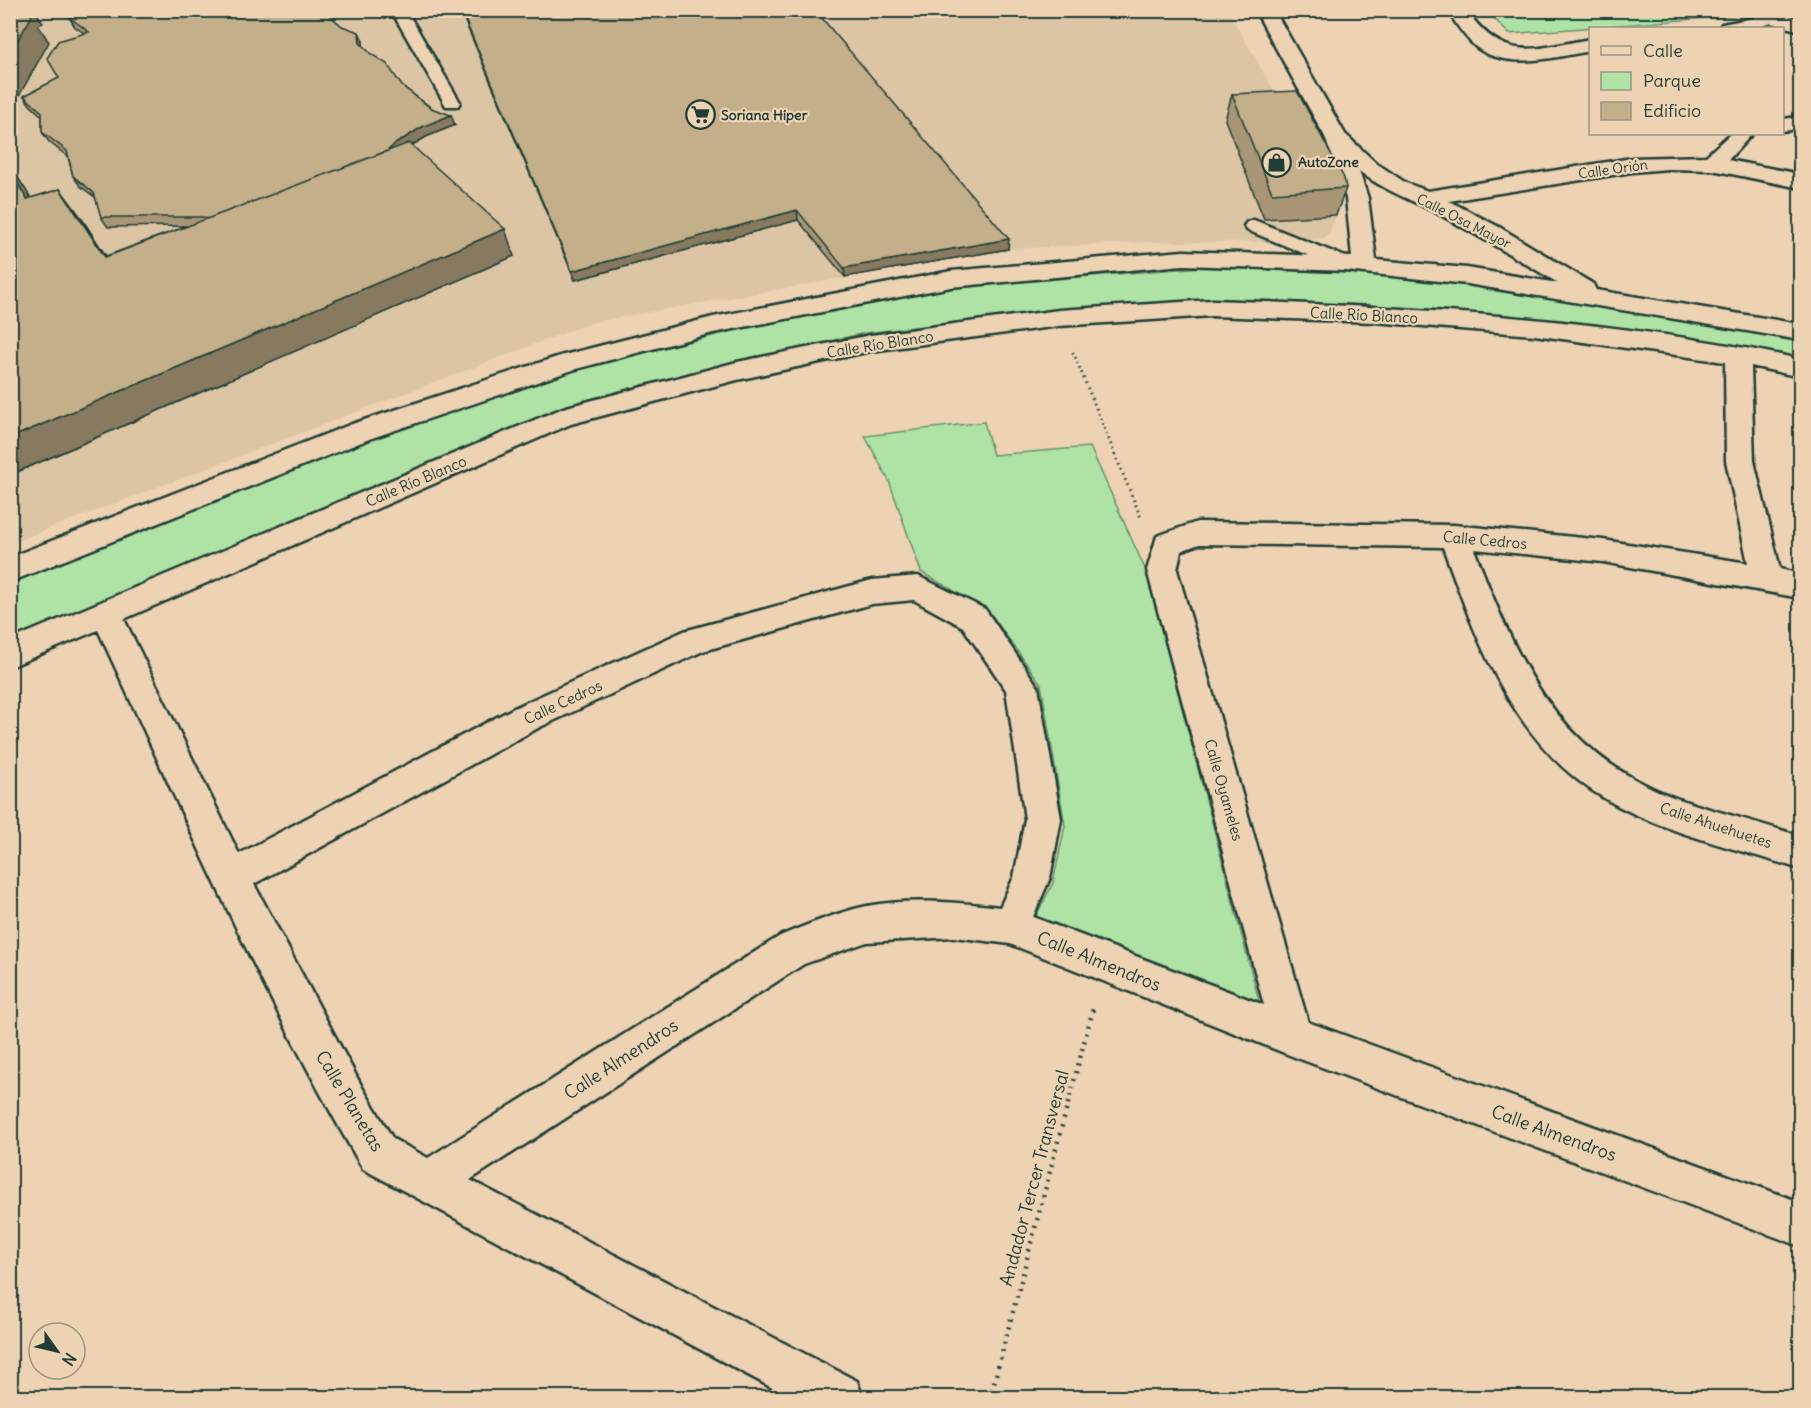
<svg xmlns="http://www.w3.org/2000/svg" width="1811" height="1408" viewBox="0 0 1811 1408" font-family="Delius,sans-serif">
<rect width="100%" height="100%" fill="#edd2b4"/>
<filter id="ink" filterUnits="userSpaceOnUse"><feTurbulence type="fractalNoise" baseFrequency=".0167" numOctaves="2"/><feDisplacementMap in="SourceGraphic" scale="12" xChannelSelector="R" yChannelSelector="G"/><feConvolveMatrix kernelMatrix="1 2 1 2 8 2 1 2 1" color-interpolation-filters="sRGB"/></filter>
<g filter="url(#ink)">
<path fill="#dcc5a5" d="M 11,11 L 1228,11 L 1289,117 L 1334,204 L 1336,215 L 1330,231 L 1324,238 L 1271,242 L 1156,242 L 1008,249 L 593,322 L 11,543 Z"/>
<path fill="#aee3a5" stroke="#66906c" stroke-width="1.5" d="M 1727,10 L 1734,16 L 1509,34 L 1487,11 Z
M 1202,267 L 1351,273 L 1468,284 L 1800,341 L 1800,359 L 1737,346 L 1534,319 L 1371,305 L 1222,299 L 1056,310 L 865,333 L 718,366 L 558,409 L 11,641 L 10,582 L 72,555 L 363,442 L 572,370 L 733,331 L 957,287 Z
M 984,422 L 993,455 L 1090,447 L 1146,571 L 1259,1001 L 1036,916 L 1053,883 L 1065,826 L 1041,684 L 989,611 L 921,572 L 889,481 L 865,436 Z"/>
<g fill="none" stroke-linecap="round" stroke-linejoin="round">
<defs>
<path id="service" d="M 391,10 L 406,10 L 460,102 L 458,106 L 446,106 Z
M 1254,220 L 1353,260 L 1356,264 L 1353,268 L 1339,268 L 1247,230 L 1244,226 L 1247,222 Z"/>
<path id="minor" d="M 1255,10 L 1274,10 L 1345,134 L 1376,163 L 1406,183 L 1428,191 L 1632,158 L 1706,156 L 1730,134 L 1752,134 L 1728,160 L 1800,174 L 1800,188 L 1712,170 L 1668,169 L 1632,172 L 1449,201 L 1499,227 L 1593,284 L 1596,290 L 1800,324 L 1800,340 L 1467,284 L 1346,271 L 1183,265 L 951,287 L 713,333 L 576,369 L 372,438 L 10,582 L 10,557 L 352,424 L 560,356 L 713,317 L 951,271 L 1183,251 L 1352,257 L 1346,198 L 1325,137 ZM 1359,171 C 1383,190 1410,199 1437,213 C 1478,235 1518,259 1558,283 L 1467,268 L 1376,260 L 1368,198 Z
M 1447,10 L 1466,10 C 1505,64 1532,49 1590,39 L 1590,51 C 1556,57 1507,71 1476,47 C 1464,37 1456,23 1447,10 Z
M 1751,10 L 1770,10 L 1800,19 L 1800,31 L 1771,23 L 1758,28 L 1719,28 L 1722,24 L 1754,18 Z
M 1800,117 L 1800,129 L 1782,131 L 1782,119 Z
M 1212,300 C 1409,307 1607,318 1800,359 L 1800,377 L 1751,366 L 1754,461 L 1780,569 L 1800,574 L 1800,598 L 1603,562 L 1474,549 C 1516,659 1555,752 1673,797 C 1715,812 1758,822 1800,836 L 1800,869 C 1735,848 1663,833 1604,798 C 1513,744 1477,641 1443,547 L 1199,544 L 1181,551 L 1177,570 L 1308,1022 L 1800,1202 L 1800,1246 L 1292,1056 L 1010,944 L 954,937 L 867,942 L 804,964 L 470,1180 L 857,1381 L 863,1398 L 791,1398 L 363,1169 C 262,996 182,811 98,630 L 10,667 L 10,640 L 563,408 L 737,362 L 871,335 L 1059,310 ZM 1212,316 L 1374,322 L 1534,335 L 1725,362 L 1726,461 L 1748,563 L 1603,540 L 1454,525 L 1197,522 L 1157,536 L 1147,570 L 1264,1005 L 1033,917 L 1050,878 L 1061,819 L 1038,687 L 985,609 L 918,576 L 872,580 L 684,631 L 514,708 L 239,854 L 124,619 L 571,424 L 737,380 L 871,351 L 1059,326 ZM 914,600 L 963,627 L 1006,690 L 1025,819 L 1014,877 L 1000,907 C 960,902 906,898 867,906 C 838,912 807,925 780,936 L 428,1158 L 393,1139 L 362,1087 L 254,884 L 538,728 L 703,651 L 872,604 Z"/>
</defs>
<use href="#service" stroke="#1f3d34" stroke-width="5"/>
<use href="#minor" stroke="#1f3d34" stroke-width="5"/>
<path stroke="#1f3d34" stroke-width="3" stroke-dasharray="1.5 4" stroke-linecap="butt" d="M 1073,352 L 1141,518"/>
<path stroke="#1f3d34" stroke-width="4.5" stroke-dasharray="2 6" stroke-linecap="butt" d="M 990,1398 L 1093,1009"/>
<use href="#service" fill="#edd2b4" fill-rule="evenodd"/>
<use href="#minor" fill="#edd2b4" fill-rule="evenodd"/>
</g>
<path fill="#a89676" stroke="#1f3d34" stroke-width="1.5" d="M 460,10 L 815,10 L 1008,249 L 845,277 L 798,220 L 575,280 Z
M 69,17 L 342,26 L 363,41 L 363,46 L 402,86 L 455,125 L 426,137 L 412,145 L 514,256 L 10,475 L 31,198 L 60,189 L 80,216 L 106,256 L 187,226 L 108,227 L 101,217 L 96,198 L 80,186 L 73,176 L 68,157 L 49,142 L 42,132 L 42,116 L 30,105 L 24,96 L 59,78 L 84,33 L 75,27 Z
M 1232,94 L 1346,188 L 1336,215 L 1264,219 L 1225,120 Z"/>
<path fill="#887a60" stroke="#1f3d34" stroke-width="1.5" d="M 26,10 L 35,10 L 43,23 L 38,25 L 49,42 L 10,112 L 10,53 Z
M 359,32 L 363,41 L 364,52 L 360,43 Z
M 451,115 L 455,125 L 426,137 L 399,153 L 262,204 L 395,144 L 422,127 Z
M 10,165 L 48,225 L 27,199 L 10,171 Z
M 60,189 L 80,216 L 124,284 L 105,257 Z
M 797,210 L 798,220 L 575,280 L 572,271 Z
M 505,229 L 514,256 L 10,475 L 10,438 Z
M 1009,239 L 1008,249 L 845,277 L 844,268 Z"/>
<path fill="#c3af89" stroke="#1f3d34" stroke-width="1.5" d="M 10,10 L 27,10 L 32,16 L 10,53 Z
M 92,10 L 309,10 L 327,13 L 342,26 L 359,32 L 360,43 L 371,54 L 387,64 L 402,86 L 431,108 L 451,115 L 422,127 L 395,144 L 387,151 L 207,219 L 203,217 L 101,217 L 94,193 L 73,176 L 67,151 L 42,132 L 42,112 L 24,96 L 59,78 L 47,58 L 58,41 L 89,32 L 69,17 Z
M 461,10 L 815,10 L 1009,239 L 844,268 L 797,210 L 572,271 Z
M 1297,91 L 1344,178 L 1346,188 L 1272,193 L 1232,94 Z
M 409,143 L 505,229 L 10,438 L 10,171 L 27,199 L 60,189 L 105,257 Z"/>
</g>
<defs>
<symbol id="supermarket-ring" viewBox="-11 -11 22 22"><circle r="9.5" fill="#edd2b4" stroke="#1f3d34" stroke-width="1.5"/><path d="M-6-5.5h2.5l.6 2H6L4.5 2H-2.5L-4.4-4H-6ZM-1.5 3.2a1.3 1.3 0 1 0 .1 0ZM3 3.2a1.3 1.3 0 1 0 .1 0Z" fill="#1f3d34"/></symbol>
<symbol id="shop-ring" viewBox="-11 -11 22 22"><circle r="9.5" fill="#edd2b4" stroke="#1f3d34" stroke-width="1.5"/><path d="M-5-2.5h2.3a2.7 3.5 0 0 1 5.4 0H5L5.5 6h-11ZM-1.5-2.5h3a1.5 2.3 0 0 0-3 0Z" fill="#1f3d34"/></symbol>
</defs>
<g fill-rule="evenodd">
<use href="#supermarket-ring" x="684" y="98" width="33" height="33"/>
<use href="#shop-ring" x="1260" y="146" width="33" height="33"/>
</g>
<g text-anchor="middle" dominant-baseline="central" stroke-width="4.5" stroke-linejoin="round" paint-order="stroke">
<g font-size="14" font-weight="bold" fill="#1f3d34" stroke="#edd2b4" text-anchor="start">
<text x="721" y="115">Soriana Híper</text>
<text x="1298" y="162">AutoZone</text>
</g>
<g font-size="14" fill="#1f3d34" stroke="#edd2b4">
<text transform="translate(1613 169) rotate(-8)">Calle Orión</text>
<text transform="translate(1464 221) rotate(27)">Calle Osa Mayor</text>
</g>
<g font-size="15" fill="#1f3d34" stroke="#edd2b4">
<text transform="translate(1364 315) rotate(3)">Calle Río Blanco</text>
<text transform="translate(880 344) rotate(-9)">Calle Río Blanco</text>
<text transform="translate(416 481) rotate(-23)">Calle Río Blanco</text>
<text transform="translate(1485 540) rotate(5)">Calle Cedros</text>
<text transform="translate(563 702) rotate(-25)">Calle Cedros</text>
<text transform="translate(1224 790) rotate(74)">Calle Oyameles</text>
<text transform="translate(1716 825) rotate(18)">Calle Ahuehuetes</text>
</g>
<g font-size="18" fill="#1f3d34" stroke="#edd2b4">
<text transform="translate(1099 961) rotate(22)">Calle Almendros</text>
<text transform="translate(621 1059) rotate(-33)">Calle Almendros</text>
<text transform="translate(350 1101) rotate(59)">Calle Planetas</text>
<text transform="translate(1554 1133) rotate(20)">Calle Almendros</text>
<text transform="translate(1034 1178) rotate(-75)">Andador Tercer Transversal</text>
</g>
</g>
<rect width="1811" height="1408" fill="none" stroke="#edd2b4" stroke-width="36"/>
<rect x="18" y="18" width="1775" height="1372" fill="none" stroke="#1f3d34" stroke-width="2" filter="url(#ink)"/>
<rect x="1589" y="27" width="195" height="108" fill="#edd2b4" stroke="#9b9681" stroke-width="1.5"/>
<rect x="1601" y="46" width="30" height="9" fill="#edd2b4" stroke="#9b9681" stroke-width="1.5"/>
<text x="1643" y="57" font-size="18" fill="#1f3d34">Calle</text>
<rect x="1601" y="72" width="30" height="18" fill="#aee3a5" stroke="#9b9681" stroke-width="1.5"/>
<text x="1643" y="87" font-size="18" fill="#1f3d34">Parque</text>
<rect x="1601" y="102" width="30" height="18" fill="#c3af89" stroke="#9b9681" stroke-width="1.5"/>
<text x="1643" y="117" font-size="18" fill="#1f3d34">Edificio</text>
<g transform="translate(57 1351) rotate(124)"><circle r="28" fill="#edd2b4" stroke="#9b9681" stroke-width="1.5"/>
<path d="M0-4.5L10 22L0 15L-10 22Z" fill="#1f3d34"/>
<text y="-9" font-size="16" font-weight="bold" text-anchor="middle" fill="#1f3d34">N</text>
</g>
</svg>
